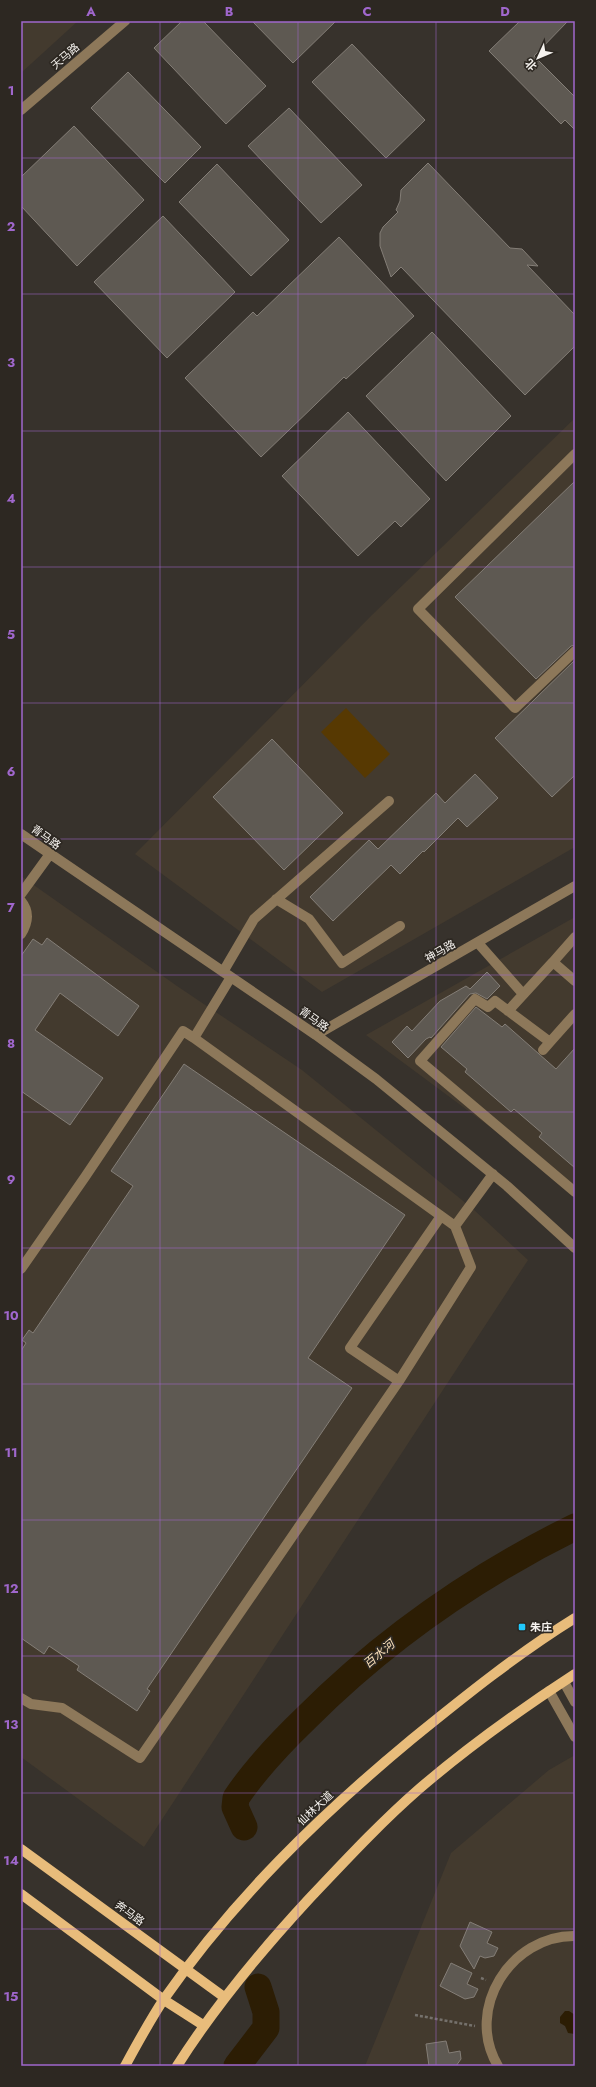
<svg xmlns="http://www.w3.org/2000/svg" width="596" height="2087" viewBox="0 0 596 2087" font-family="Jost,'Noto Sans SC',sans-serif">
<rect width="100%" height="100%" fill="#37322c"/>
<path fill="#433a2e" d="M 21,21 L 78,21 L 21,73 Z
M 575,418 L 575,847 L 322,992 L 135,854 L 371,616 Z
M 21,876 L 177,986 L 302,1070 L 473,1209 L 528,1260 L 144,1847 L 21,1757 Z
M 575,917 L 575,1190 L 366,1035 Z
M 575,1755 L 575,2066 L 365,2066 L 451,1853 L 549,1770 Z"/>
<path fill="#573902" d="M 346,708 L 390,754 L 365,778 L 321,732 Z"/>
<path fill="#2c1d04" d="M 565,2011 L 569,2011 L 575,2015 L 575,2034 L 568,2033 L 565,2026 L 560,2023 L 560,2017 Z"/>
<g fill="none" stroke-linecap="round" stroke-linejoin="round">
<path stroke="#2c1d04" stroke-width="27" d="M 244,1827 L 235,1807 L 236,1798 C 256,1768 280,1743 306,1718 C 384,1640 476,1576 575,1527
M 237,2066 L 266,2028 L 266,2012 L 258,1987"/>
</g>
<path fill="#5e5952" stroke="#847e77" d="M 182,21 L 203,21 L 266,86 L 226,124 L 154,48 Z
M 252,21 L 336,21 L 293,63 Z
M 520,21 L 568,21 L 534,56 L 575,97 L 575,130 L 565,120 L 561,124 L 489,51 Z
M 352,44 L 425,120 L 386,158 L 312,82 Z
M 128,72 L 201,147 L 165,183 L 91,108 Z
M 289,108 L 362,185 L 321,223 L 248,146 Z
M 74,126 L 144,200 L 77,266 L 21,206 L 21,177 Z
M 428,163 L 510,248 L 522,249 L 538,266 L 527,265 L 575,315 L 575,346 L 525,395 L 401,267 L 391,277 L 380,246 L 380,233 L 383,227 L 398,212 L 396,210 L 400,201 L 401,190 Z
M 217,164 L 289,240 L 251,276 L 179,202 Z
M 163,216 L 235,292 L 167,358 L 94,282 Z
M 339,237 L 414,316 L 346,379 L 344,377 L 261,457 L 185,378 L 253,312 L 257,316 Z
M 432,332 L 511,416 L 446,481 L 366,396 Z
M 348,412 L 430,499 L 401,527 L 395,521 L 358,556 L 282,476 Z
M 575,481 L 575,645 L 571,646 L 536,679 L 455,597 Z
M 575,660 L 575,775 L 552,797 L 495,738 Z
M 272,739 L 343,813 L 284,870 L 213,797 Z
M 475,774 L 498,798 L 467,827 L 458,818 L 424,852 L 423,851 L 400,874 L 391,865 L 333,921 L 310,897 L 369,840 L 378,849 L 436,793 L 445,803 Z
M 47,938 L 139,1006 L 118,1036 L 60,993 L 35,1030 L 103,1078 L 70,1125 L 21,1091 L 21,956 L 33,939 L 42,945 Z
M 487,972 L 500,986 L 487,999 L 476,993 L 470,994 L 431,1038 L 430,1037 L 426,1039 L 408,1058 L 392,1042 L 407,1026 L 412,1031 L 440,1001 L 466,986 L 470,989 Z
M 476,1007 L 502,1027 L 505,1024 L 556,1069 L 575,1048 L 575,1168 L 539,1137 L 542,1133 L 514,1109 L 511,1112 L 465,1072 L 467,1069 L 441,1047 Z
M 184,1064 L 405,1215 L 308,1358 L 352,1388 L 147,1689 L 150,1691 L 137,1711 L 77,1670 L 79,1666 L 49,1646 L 44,1654 L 21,1638 L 21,1351 L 26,1343 L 22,1340 L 29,1330 L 33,1333 L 133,1186 L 111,1171 Z
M 470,1922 L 492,1932 L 487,1943 L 498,1948 L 494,1956 L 485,1958 L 480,1956 L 474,1969 L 460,1946 Z
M 451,1963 L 472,1973 L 467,1984 L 478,1989 L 474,1997 L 465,1999 L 440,1986 Z
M 446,2041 L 449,2053 L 460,2051 L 461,2059 L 456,2066 L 429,2066 L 426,2044 Z"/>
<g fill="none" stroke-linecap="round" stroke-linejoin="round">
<path stroke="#75716c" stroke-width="2.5" stroke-dasharray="3 2" stroke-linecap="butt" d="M 481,1978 L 486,1980
M 415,2015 L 475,2026"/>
<path stroke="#8d785a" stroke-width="10" d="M 21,110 L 125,21
M 575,454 L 418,609 L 515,708 L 575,651
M 21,834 L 316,1035 L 376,1079 L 507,1186 L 575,1248
M 21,894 L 50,854
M 276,899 L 309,919 L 342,963 L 400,926
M 21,901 C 30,912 28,923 21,934
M 478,943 L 523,994
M 553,962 L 575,937
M 223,972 L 254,919 L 389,801
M 508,1011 L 553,962 L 575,981
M 316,1035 L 575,886
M 194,1038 L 455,1226
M 550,1042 L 575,1014
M 543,1050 L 550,1042 L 495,1001 L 488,1007 L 475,999 L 420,1061 L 575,1192
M 21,1269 L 85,1177 L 183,1031 L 194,1038 L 231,977
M 399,1381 L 350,1348 L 441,1216
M 564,1682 L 575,1702
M 549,1691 L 575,1737
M 21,1698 L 31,1704 L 62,1708 L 140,1758 L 399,1381 L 471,1267 L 455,1226 L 493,1174
M 498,2066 C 464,2009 511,1935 575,1936"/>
<path stroke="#e8bc7b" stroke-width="10" d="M 21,1849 L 224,1997
M 21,1894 L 164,2000 L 203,2025
M 125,2066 C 137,2044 150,2020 164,1999 C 233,1900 319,1816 412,1739 C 465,1696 517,1654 575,1618
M 177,2066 C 215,2006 260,1952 308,1900 C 344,1862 380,1823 419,1789 C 468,1747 521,1709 575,1674"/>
</g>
<path fill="none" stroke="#a067cd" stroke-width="1" stroke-opacity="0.55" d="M 160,21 L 160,2066M 298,21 L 298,2066M 436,21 L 436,2066M 21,158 L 575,158M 21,294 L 575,294M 21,431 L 575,431M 21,567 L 575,567M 21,703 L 575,703M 21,839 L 575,839M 21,975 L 575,975M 21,1112 L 575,1112M 21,1248 L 575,1248M 21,1384 L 575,1384M 21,1520 L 575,1520M 21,1656 L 575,1656M 21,1793 L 575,1793M 21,1929 L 575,1929"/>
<rect fill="#21c9fd" stroke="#2d2822" stroke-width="1.5" x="518" y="1623" width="8" height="8" rx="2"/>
<g text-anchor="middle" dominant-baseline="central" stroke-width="3.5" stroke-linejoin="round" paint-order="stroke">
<g font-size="11" fill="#f5f2ee" stroke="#2d2822">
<text transform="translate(65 56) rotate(-41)">天马路</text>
<text transform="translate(46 837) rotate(35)">青马路</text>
<text transform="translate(440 951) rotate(-30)">神马路</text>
<text transform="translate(314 1019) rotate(35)">青马路</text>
<text transform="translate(315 1808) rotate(-43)">仙林大道</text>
<text transform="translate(130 1913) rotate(36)">奔马路</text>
</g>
<g font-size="11" font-weight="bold" fill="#f5f2ee" stroke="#2d2822" text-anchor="start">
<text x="530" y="1627">朱庄</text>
</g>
<g font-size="12" font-style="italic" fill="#fadfb9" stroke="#2d2822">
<text transform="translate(379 1654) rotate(-40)">百水河</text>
</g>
</g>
<rect width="596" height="2087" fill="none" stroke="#2d2822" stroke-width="44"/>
<g transform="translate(538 58) rotate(226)" stroke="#2d2822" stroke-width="3" paint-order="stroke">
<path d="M0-3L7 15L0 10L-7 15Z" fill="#f5f2ee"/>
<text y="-6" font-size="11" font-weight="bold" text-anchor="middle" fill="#f5f2ee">北</text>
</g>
<rect x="22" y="22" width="552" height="2043" fill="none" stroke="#a067cd" stroke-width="1.5"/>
<g font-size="13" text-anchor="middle" font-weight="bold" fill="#a067cd">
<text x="91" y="16">A</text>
<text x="229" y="16">B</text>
<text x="367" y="16">C</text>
<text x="505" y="16">D</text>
<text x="11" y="95">1</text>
<text x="11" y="231">2</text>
<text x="11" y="367">3</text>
<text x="11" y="503">4</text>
<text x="11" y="639">5</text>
<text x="11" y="776">6</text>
<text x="11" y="912">7</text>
<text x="11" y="1048">8</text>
<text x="11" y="1184">9</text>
<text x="11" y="1320">10</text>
<text x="11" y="1457">11</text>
<text x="11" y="1593">12</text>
<text x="11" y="1729">13</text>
<text x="11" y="1865">14</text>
<text x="11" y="2001">15</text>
</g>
</svg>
